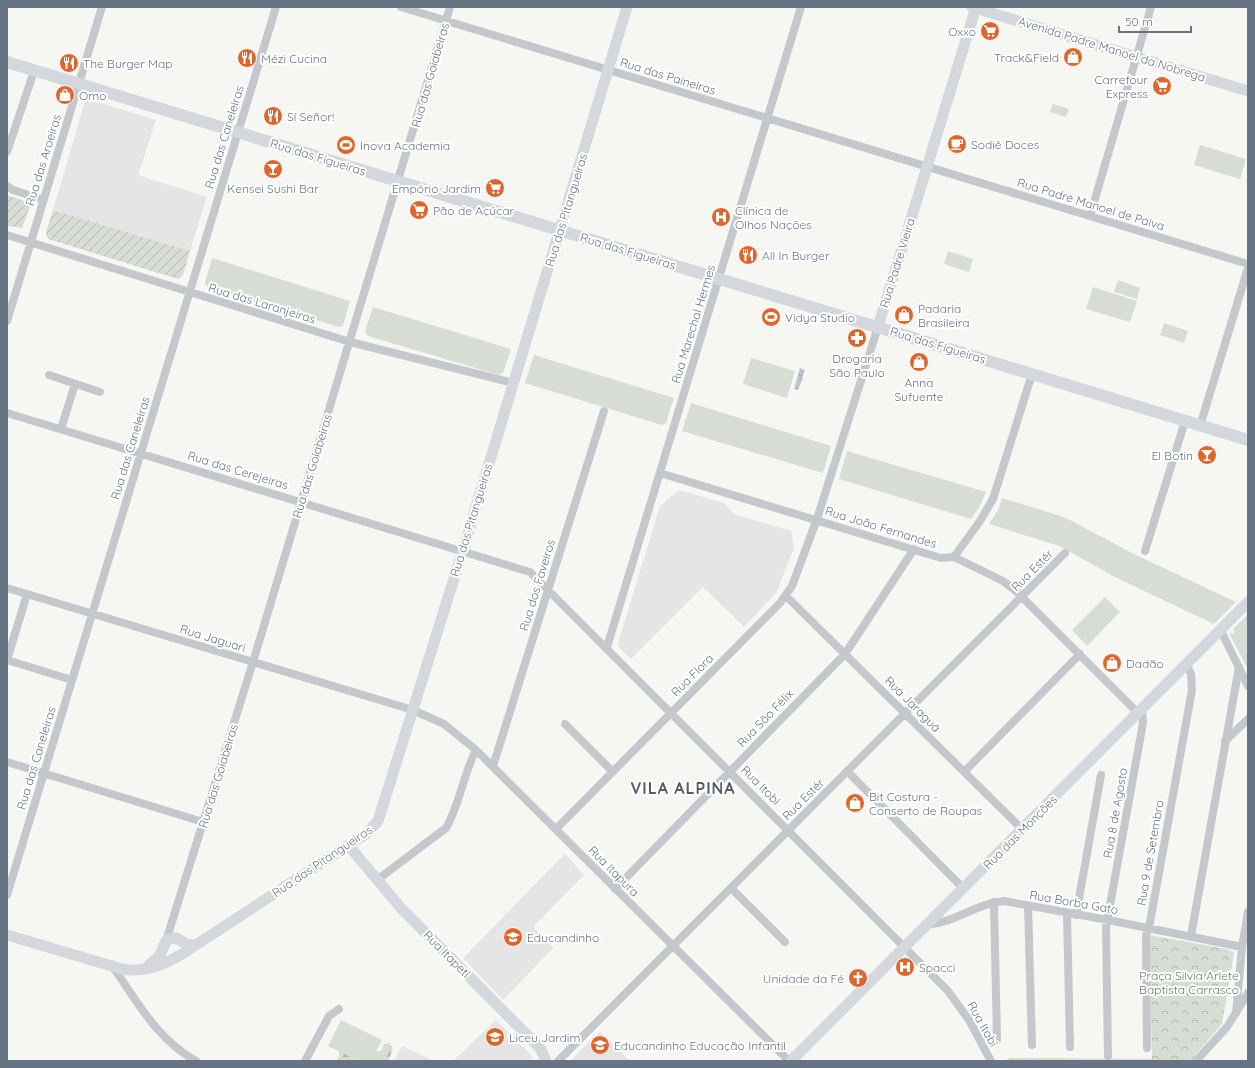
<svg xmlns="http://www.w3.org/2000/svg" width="1255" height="1068" viewBox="0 0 1255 1068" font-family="Quicksand,sans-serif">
<defs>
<pattern id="forest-firs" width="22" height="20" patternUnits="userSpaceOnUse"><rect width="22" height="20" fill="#d7ddd4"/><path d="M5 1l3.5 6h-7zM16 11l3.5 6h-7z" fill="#b2b8b1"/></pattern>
<pattern id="park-crowns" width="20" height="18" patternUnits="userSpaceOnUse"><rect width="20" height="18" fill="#d7ddd4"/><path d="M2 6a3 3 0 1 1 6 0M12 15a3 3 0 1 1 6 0" fill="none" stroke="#b2b8b1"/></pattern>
<pattern id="garden-furrows" width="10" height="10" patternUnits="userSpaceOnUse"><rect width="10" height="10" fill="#d7ddd4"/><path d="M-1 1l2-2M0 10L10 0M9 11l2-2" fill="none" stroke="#b2b8b1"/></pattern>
<pattern id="water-ripples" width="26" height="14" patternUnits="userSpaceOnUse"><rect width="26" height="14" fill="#bbc5ca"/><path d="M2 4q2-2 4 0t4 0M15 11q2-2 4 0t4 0" fill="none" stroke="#9ca5a9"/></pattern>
</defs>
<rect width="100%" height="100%" fill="#f6f6f3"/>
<path fill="#e4e5e4" d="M 88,99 L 156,120 L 138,175 L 207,197 L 190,251 L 53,210 L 85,101 Z
M 679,490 L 724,503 L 734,514 L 791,531 L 794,548 L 776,593 L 744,627 L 703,587 L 631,659 L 619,647 L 618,643 L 660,506 Z
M 565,854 L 584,875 L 533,927 L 553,948 L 503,1000 L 463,958 Z
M 496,1020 L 531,1055 L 532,1061 L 453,1061 Z
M 600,1031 L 630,1061 L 570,1061 Z
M 402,1046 L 434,1061 L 394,1061 Z"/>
<path fill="#d7ddd4" d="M 1053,104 L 1069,109 L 1066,117 L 1050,112 Z
M 1200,145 L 1246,159 L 1240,179 L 1194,165 Z
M 948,251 L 973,259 L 969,272 L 944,264 Z
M 212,258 L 350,301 L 343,326 L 339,327 L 206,286 L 205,282 Z
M 1118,280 L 1140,288 L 1137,299 L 1114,292 Z
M 1093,287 L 1137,301 L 1130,322 L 1086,309 Z
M 373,307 L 511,349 L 503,373 L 499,375 L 368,336 L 365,331 Z
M 1164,323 L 1188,331 L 1184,343 L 1160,335 Z
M 534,355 L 674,398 L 666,423 L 662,425 L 525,383 Z
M 751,358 L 795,371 L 787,398 L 743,384 Z
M 691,403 L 831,446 L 823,473 L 682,431 Z
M 847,451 L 986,492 L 980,506 L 971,519 L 839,479 Z
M 1002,498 L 1064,517 L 1136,555 L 1236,602 L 1214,624 L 1117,578 L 1059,546 L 989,524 L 998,510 Z
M 1105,597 L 1120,612 L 1087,646 L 1072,630 Z
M 1248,614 L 1248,670 L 1229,633 L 1235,634 L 1233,629 Z
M 341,1020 L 382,1040 L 371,1061 L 358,1061 L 328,1046 Z"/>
<path fill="url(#forest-firs)" d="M 390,1043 L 393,1049 L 388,1061 L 371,1061 L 376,1051 L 381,1051 L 384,1044 Z
M 339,1051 L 358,1061 L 332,1061 L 339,1058 Z"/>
<path fill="url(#park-crowns)" d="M 1149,935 L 1227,949 L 1234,953 L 1222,1024 L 1190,1061 L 1006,1061 L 1009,1058 L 1152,1059 Z"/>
<path fill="url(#garden-furrows)" d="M 7,195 L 28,202 L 30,207 L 22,228 L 7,226 Z
M 53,210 L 190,251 L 183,275 L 178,279 L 48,239 L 46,233 Z"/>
<path fill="url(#water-ripples)" d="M 800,368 L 805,370 L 802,378 L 804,379 L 802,380 L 798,390 L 794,389 Z"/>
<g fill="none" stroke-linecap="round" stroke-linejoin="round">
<path stroke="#c4c7cb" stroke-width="8" d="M 401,7 L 1248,264
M 7,152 L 34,71
M 7,186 L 13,190 L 44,200
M 1090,216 L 1151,7
M 7,235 L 350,342 L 513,383
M 7,321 L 102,7
M 49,375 L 100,392
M 7,413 L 530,572 L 948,991 L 969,1020 L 991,1061
M 1200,426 L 1248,268
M 61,429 L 75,384
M 660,473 L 941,558 L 954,557 L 1003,581 L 1016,591 L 1138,713
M 1145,551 L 1185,421
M 954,557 L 980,521 L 993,499 L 1032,374
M 7,588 L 413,710 L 444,724 L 476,750 L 789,1061
M 27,594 L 7,660 L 72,680
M 786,596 L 1022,829
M 1221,631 L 1248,686
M 607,647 L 801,7
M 565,724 L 613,772
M 1225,741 L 1248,719
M 7,762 L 203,822
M 493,766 L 604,411
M 847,771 L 963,888
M 964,772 L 1080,654
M 556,829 L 780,603 L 792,586 L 817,519 L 878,327
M 377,880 L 446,828 C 460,804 463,775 476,750
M 731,888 L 785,942
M 615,889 L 845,654 L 914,549
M 7,895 L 276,7
M 994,902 L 997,1040
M 1028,906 L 1032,1045
M 1067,913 L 1070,1047
M 1076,915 L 1101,775
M 928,924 C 955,923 977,903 1004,901 L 1108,920 L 1242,947
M 1191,936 L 1239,667
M 166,941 L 253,662 L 450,7
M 113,967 C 139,1004 156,1038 196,1061
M 1236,1013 L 1242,947 L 1248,912
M 1147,1048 L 1146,935 L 1149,928 L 1192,690 L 1191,674 L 1187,665
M 1108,1056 L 1106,927 L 1143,723 L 1142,710
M 305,1061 L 329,1016 L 339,1009
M 558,1061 L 1065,553
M 1196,1061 L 1227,1027 L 1248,993"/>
<path stroke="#d4d8dc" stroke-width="11" d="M 972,7 L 1248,91
M 878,327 L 976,7
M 348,845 L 401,908 L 540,1048 L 546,1061
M 7,935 L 122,969 C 144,973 164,965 182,954 L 366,834 L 378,821 L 463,550 L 627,7
M 146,968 L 160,955 L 166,941 L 169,939 L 176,938 L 186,944 L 195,945
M 791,1061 L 1248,602"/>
<path stroke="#d4d8dc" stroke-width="12" d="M 7,62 L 1248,440"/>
</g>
<defs>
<symbol id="supermarket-disc" viewBox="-11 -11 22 22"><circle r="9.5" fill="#de652b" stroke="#fff"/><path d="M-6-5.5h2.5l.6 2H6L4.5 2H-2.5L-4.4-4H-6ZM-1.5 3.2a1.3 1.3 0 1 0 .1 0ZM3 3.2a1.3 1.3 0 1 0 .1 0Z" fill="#fff"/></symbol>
<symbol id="shop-disc" viewBox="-11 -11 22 22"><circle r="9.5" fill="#de652b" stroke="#fff"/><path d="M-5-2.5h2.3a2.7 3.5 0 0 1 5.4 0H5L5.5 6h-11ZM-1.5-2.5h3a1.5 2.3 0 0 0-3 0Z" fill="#fff"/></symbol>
<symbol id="restaurant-disc" viewBox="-11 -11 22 22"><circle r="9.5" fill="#de652b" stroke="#fff"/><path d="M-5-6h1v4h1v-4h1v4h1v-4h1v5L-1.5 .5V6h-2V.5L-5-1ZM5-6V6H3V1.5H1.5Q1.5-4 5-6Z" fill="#fff"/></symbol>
<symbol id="cafe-disc" viewBox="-11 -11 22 22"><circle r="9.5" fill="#de652b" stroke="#fff"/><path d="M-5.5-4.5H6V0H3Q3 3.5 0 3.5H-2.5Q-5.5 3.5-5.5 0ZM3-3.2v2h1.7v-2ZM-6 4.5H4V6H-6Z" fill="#fff"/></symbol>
<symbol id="stadium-disc" viewBox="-11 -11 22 22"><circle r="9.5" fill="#de652b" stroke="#fff"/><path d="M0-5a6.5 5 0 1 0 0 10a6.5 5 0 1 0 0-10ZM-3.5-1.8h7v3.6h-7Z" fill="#fff"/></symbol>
<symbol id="bar-disc" viewBox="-11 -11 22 22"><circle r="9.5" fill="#de652b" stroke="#fff"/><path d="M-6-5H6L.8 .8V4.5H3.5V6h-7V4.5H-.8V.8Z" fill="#fff"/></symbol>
<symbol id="hospital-disc" viewBox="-11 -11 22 22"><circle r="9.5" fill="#de652b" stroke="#fff"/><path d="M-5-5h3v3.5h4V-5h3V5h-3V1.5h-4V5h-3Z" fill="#fff"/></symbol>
<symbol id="pharmacy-disc" viewBox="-11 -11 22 22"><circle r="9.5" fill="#de652b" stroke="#fff"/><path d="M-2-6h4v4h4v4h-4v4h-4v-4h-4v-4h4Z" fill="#fff"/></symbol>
<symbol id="school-disc" viewBox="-11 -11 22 22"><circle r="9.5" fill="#de652b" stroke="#fff"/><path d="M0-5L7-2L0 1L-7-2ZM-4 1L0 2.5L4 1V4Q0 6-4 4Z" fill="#fff"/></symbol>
<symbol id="church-disc" viewBox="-11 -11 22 22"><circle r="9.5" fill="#de652b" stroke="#fff"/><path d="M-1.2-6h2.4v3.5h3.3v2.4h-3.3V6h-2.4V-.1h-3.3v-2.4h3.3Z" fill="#fff"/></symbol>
</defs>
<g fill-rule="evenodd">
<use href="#supermarket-disc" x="979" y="20" width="22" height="22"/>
<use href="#shop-disc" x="1062" y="46" width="22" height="22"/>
<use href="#restaurant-disc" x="236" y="47" width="22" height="22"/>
<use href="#restaurant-disc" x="58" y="52" width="22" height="22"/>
<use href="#supermarket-disc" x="1151" y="75" width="22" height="22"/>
<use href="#shop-disc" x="54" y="84" width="22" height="22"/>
<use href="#restaurant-disc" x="262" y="105" width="22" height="22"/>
<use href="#cafe-disc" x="946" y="133" width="22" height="22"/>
<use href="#stadium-disc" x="335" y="134" width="22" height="22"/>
<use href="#bar-disc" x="262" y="158" width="22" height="22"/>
<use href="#supermarket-disc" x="484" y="177" width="22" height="22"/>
<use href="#supermarket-disc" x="408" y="199" width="22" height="22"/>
<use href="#hospital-disc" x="710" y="206" width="22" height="22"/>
<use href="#restaurant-disc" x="737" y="244" width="22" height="22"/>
<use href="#shop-disc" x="893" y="304" width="22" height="22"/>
<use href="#stadium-disc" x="760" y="306" width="22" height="22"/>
<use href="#pharmacy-disc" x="846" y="327" width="22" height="22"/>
<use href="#shop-disc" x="908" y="351" width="22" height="22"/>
<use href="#bar-disc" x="1196" y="444" width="22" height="22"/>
<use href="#shop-disc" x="1101" y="652" width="22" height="22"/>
<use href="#shop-disc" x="844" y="792" width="22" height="22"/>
<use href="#school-disc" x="502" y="926" width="22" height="22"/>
<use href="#hospital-disc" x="894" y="956" width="22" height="22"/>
<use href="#church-disc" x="847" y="967" width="22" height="22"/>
<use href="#school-disc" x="484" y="1026" width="22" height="22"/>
<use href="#school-disc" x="589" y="1034" width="22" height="22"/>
</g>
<g text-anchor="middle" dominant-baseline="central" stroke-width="4" stroke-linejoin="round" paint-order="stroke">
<g font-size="12" fill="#667483" stroke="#fff" text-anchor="start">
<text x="976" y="31" text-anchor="end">Oxxo</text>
<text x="1059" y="57" text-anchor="end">Track&amp;Field</text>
<text x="261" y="58">Mézi Cucina</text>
<text x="83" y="63">The Burger Map</text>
<text x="1148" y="79" text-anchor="end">Carrefour<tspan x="1148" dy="14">Express</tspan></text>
<text x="79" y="95">Omo</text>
<text x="287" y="116">Sí Señor!</text>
<text x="971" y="144">Sodiê Doces</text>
<text x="360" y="145">Inova Academia</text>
<text x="273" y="188" text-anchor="middle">Kensei Sushi Bar</text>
<text x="481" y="188" text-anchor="end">Empório Jardim</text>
<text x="433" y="210">Pão de Açúcar</text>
<text x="735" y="210">Clínica de<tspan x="735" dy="14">Olhos Nações</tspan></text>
<text x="762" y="255">All In Burger</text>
<text x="918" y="308">Padaria<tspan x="918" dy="14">Brasileira</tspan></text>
<text x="785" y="317">Vidya Studio</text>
<text x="857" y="358" text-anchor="middle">Drogaria<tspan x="857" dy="14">São Paulo</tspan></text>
<text x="919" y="382" text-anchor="middle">Anna<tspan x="919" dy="14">Sufuente</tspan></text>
<text x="1193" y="455" text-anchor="end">El Botin</text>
<text x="1126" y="663">Dadão</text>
<text x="869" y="796">Bit Costura -<tspan x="869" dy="14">Conserto de Roupas</tspan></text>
<text x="527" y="937">Educandinho</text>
<text x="919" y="967">Spacci</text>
<text x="844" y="978" text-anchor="end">Unidade da Fé</text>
<text x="509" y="1037">Liceu Jardim</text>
<text x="614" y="1045">Educandinho Educação Infantil</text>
</g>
<g font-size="12" fill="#667483" stroke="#fff">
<text transform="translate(1112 49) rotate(17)">Avenida Padre Manoel da Nobrega</text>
<text transform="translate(430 75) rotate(-74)">Rua das Goiabeiras</text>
<text transform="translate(668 76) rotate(17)">Rua das Paineiras</text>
<text transform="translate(224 137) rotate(-73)">Rua das Caneleiras</text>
<text transform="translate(318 157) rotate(17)">Rua das Figueiras</text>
<text transform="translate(43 160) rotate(-73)">Rua das Aroeiras</text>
<text transform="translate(1091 204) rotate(17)">Rua Padre Manoel de Paiva</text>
<text transform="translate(566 210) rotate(-73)">Rua das Pitangueiras</text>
<text transform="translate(628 251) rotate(17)">Rua das Figueiras</text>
<text transform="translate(897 263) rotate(-73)">Rua Padre Vieira</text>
<text transform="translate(262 303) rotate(17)">Rua das Laranjeiras</text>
<text transform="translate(693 324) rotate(-73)">Rua Marechal Hermes</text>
<text transform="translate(938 345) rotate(17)">Rua das Figueiras</text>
<text transform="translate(130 448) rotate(-73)">Rua das Caneleiras</text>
<text transform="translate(312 466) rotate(-73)">Rua das Goiabeiras</text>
<text transform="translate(238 470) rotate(17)">Rua das Cerejeiras</text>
<text transform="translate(471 520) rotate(-73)">Rua das Pitangueiras</text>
<text transform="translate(881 527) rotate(17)">Rua João Fernandes</text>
<text transform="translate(1032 570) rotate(-45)">Rua Estér</text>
<text transform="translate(537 585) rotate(-73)">Rua dos Faveiros</text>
<text transform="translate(213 638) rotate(17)">Rua Jaguari</text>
<text transform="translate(692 675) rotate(-45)">Rua Flora</text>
<text transform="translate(913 704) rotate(45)">Rua Jaraguá</text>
<text transform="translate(765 718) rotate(-46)">Rua São Félix</text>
<text transform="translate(36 758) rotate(-73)">Rua das Caneleiras</text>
<text transform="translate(218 776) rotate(-73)">Rua das Goiabeiras</text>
<text transform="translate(761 785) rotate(45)">Rua Itobi</text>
<text transform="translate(803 799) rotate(-45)">Rua Estér</text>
<text transform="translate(1115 813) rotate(-80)">Rua 8 de Agosto</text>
<text transform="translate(1020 832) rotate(-45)">Rua das Monções</text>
<text transform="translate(1150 853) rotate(-80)">Rua 9 de Setembro</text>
<text transform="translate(322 861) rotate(-34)">Rua das Pitangueiras</text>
<text transform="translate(614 871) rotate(45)">Rua Itapura</text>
<text transform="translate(1074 902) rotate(10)">Rua Borba Gato</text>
<text transform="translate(447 954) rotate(45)">Rua Itapeti</text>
<text transform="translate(983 1024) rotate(61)">Rua Itobi</text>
</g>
<g font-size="12" fill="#677b65" stroke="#fff">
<text x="1189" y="975">Praça Silvia Arlete<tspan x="1189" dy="14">Baptista Carrasco</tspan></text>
</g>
<g font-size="16" font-weight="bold" letter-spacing="1" fill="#545d69" stroke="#fff">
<text x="683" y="788">VILA ALPINA</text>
</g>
</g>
<rect width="1255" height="1068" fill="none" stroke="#667483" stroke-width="16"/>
<path d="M1119 26v6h72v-6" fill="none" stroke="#667483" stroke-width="2"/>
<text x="1125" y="26" font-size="12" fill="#667483" stroke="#ffffff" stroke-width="3" paint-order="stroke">50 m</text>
</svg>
